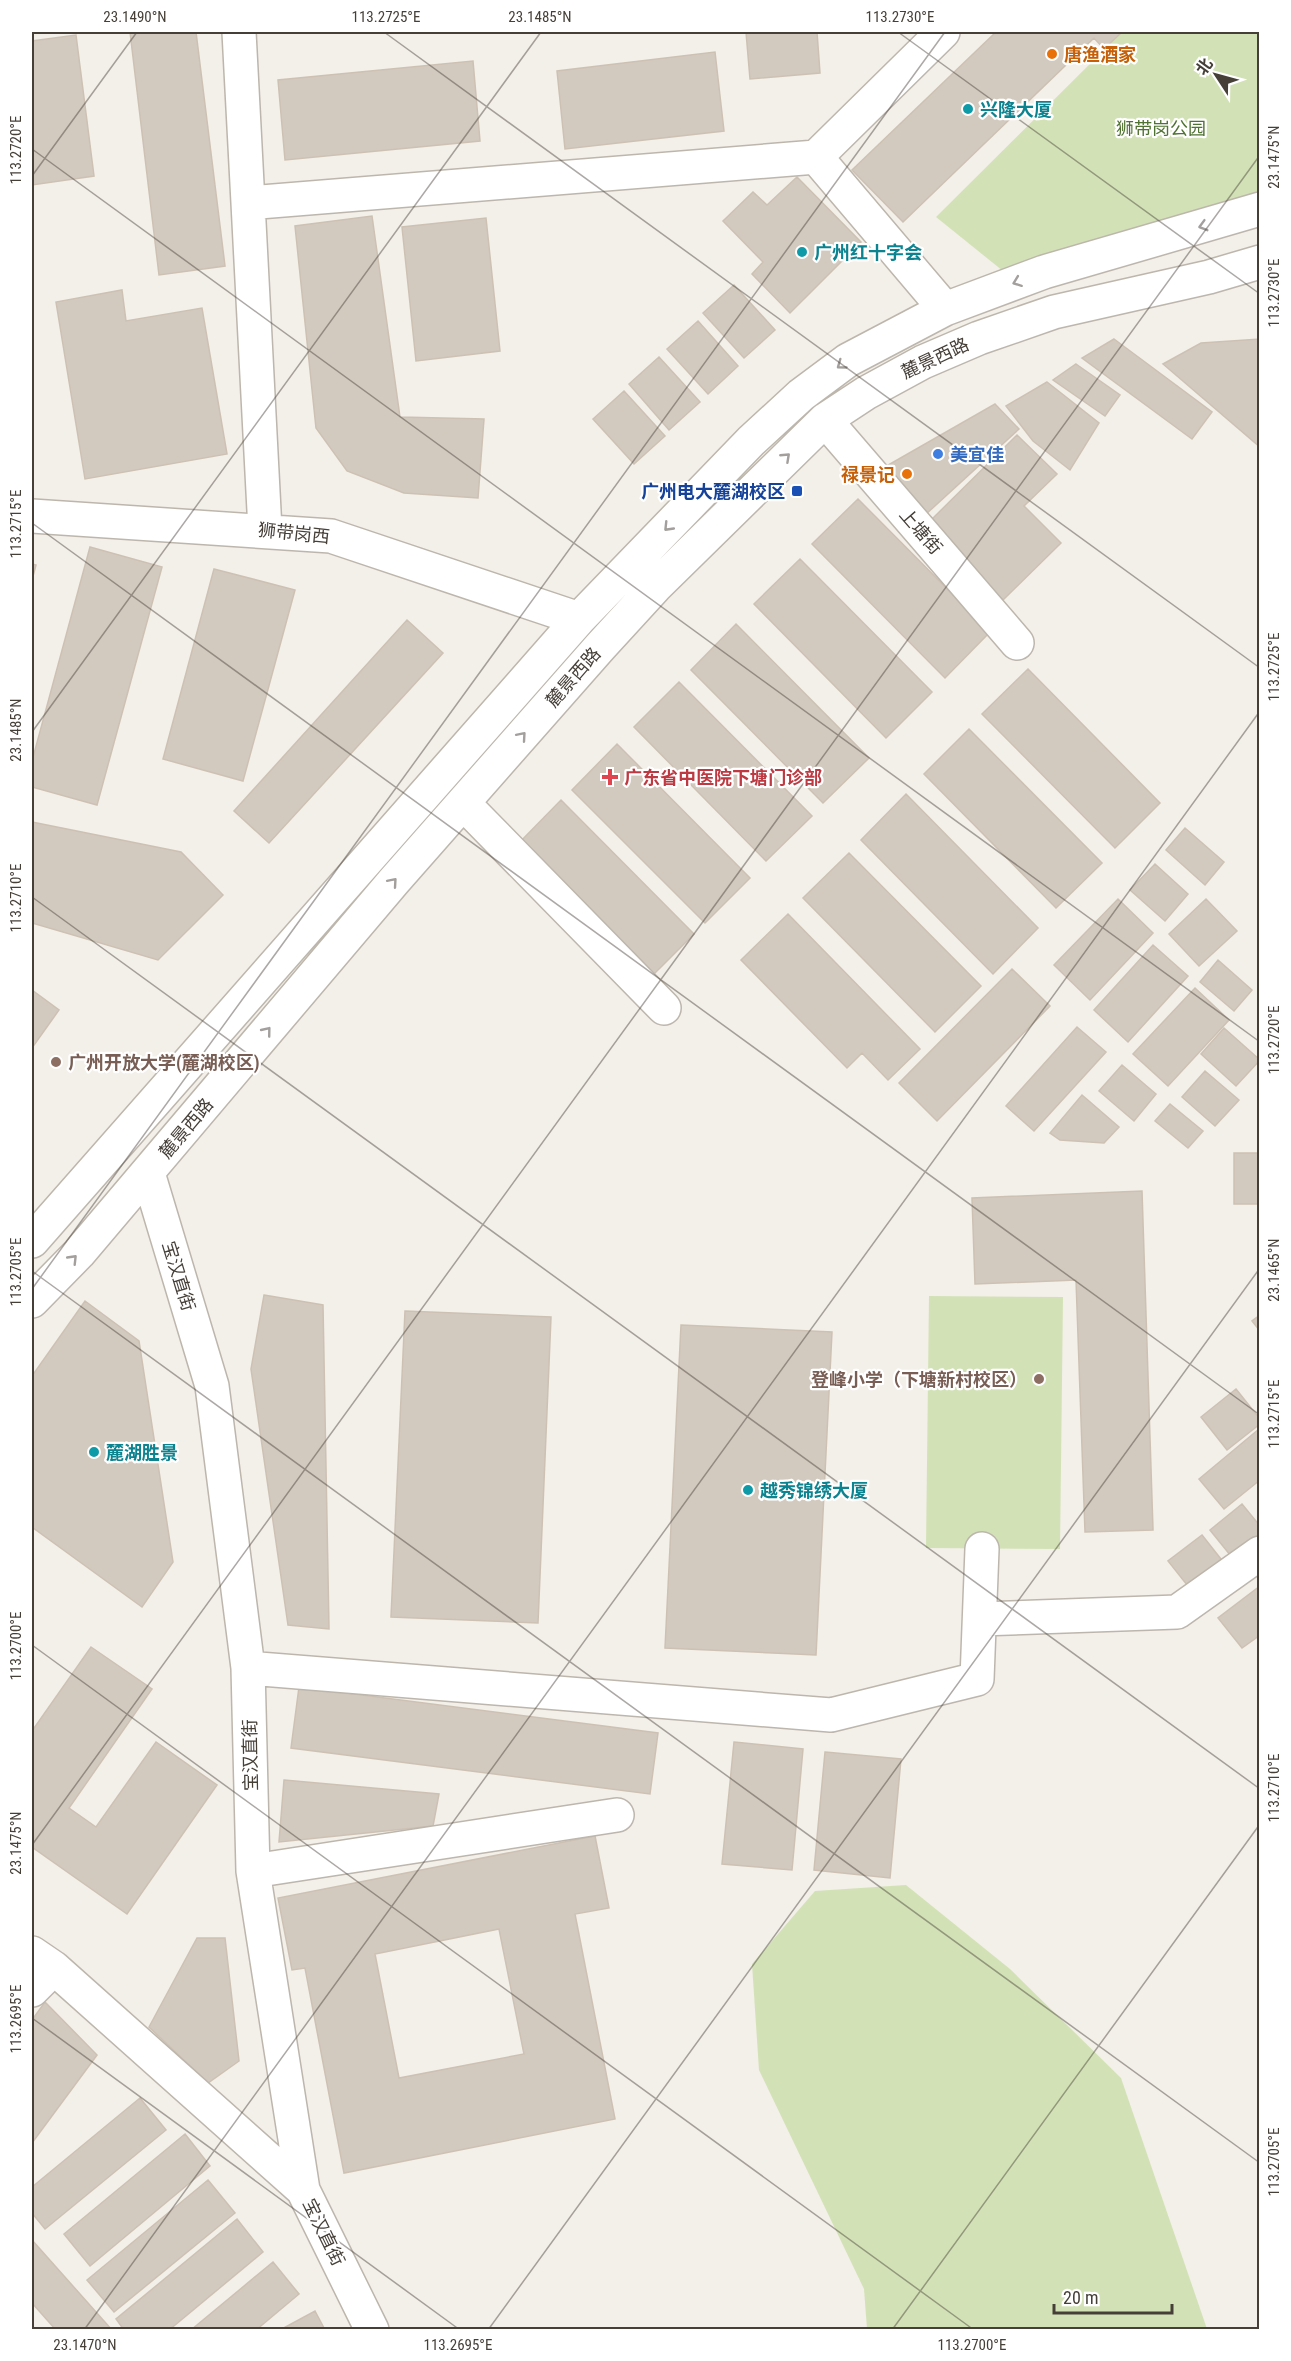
<svg xmlns="http://www.w3.org/2000/svg" width="1291" height="2361" viewBox="0 0 1291 2361" font-family="'Roboto Condensed','Noto Sans SC',sans-serif">
<rect width="100%" height="100%" fill="#f3efe9"/>
<path fill="#d3e2b6" d="M 1122,32 L 1259,32 L 1259,200 L 1003,271 L 936,217 Z
M 929,1296 L 1063,1297 L 1060,1549 L 926,1548 Z
M 906,1885 L 1010,1969 L 1121,2078 L 1207,2329 L 867,2329 L 864,2289 L 759,2070 L 752,1964 L 815,1891 Z"/>
<path fill="#d3cabf" stroke="#cdc1b3" stroke-width="1.5" fill-rule="evenodd" d="M 130,32 L 196,32 L 225,266 L 159,275 Z
M 746,32 L 817,32 L 820,73 L 750,79 Z
M 996,32 L 1122,32 L 1104,49 L 1094,38 L 903,222 L 852,170 Z
M 76,35 L 94,176 L 32,185 L 32,41 Z
M 715,52 L 724,131 L 565,149 L 557,71 Z
M 473,61 L 480,141 L 285,160 L 278,80 Z
M 797,177 L 861,242 L 790,313 L 752,274 L 763,262 L 723,221 L 753,192 L 767,205 Z
M 372,216 L 400,417 L 484,419 L 478,498 L 404,493 L 347,471 L 316,428 L 295,226 Z
M 486,218 L 500,351 L 416,361 L 402,227 Z
M 734,285 L 775,330 L 744,358 L 703,313 Z
M 122,290 L 126,321 L 202,308 L 227,454 L 85,479 L 56,302 Z
M 698,321 L 738,366 L 708,394 L 667,349 Z
M 1114,339 L 1212,412 L 1192,439 L 1082,358 Z
M 1260,339 L 1260,447 L 1163,364 L 1201,343 Z
M 659,357 L 700,402 L 669,430 L 629,384 Z
M 1076,364 L 1120,395 L 1105,416 L 1053,380 Z
M 1047,382 L 1099,423 L 1070,470 L 1033,441 L 1006,406 Z
M 624,391 L 665,436 L 634,464 L 593,419 Z
M 995,404 L 1019,429 L 925,515 L 883,468 Z
M 1017,435 L 1057,474 L 1024,506 L 1061,543 L 1003,600 L 927,524 Z
M 858,499 L 990,632 L 945,678 L 812,544 Z
M 90,547 L 162,567 L 97,805 L 32,787 L 32,761 Z
M 800,559 L 932,692 L 886,738 L 754,604 Z
M 32,564 L 36,565 L 32,580 Z
M 214,569 L 295,590 L 243,781 L 163,759 Z
M 407,620 L 443,653 L 269,843 L 234,811 Z
M 736,624 L 869,758 L 823,803 L 691,670 Z
M 1028,669 L 1160,803 L 1115,848 L 982,714 Z
M 679,682 L 812,816 L 766,861 L 634,727 Z
M 969,729 L 1102,863 L 1056,908 L 924,774 Z
M 617,744 L 750,878 L 705,923 L 572,790 Z
M 906,794 L 1038,928 L 993,974 L 861,840 Z
M 561,800 L 694,934 L 648,980 L 516,846 Z
M 32,822 L 181,852 L 223,895 L 158,960 L 32,923 Z
M 1185,828 L 1224,862 L 1205,885 L 1166,850 Z
M 849,853 L 981,986 L 935,1032 L 803,898 Z
M 1155,864 L 1188,894 L 1165,921 L 1130,890 Z
M 1118,899 L 1153,933 L 1090,1000 L 1054,965 Z
M 1206,899 L 1237,931 L 1199,966 L 1169,934 Z
M 788,914 L 920,1049 L 888,1080 L 862,1053 L 847,1068 L 741,960 Z
M 1153,945 L 1188,976 L 1128,1042 L 1094,1010 Z
M 1218,960 L 1252,990 L 1234,1011 L 1200,982 Z
M 1012,969 L 1050,1006 L 937,1121 L 899,1083 Z
M 1195,988 L 1229,1020 L 1168,1086 L 1133,1054 Z
M 32,990 L 59,1010 L 32,1048 Z
M 1077,1027 L 1106,1052 L 1034,1131 L 1006,1106 Z
M 1224,1028 L 1260,1060 L 1236,1086 L 1201,1054 Z
M 1122,1065 L 1156,1094 L 1134,1121 L 1099,1091 Z
M 1205,1071 L 1239,1100 L 1215,1126 L 1182,1097 Z
M 1082,1095 L 1119,1127 L 1104,1143 L 1060,1140 L 1050,1133 Z
M 1170,1104 L 1203,1131 L 1188,1148 L 1155,1121 Z
M 1234,1153 L 1260,1153 L 1260,1204 L 1234,1204 Z
M 1142,1191 L 1153,1530 L 1085,1532 L 1076,1280 L 975,1284 L 972,1198 Z
M 264,1295 L 323,1305 L 329,1629 L 288,1625 L 251,1369 Z
M 85,1301 L 139,1341 L 173,1562 L 142,1607 L 32,1527 L 32,1376 Z
M 405,1311 L 551,1317 L 538,1623 L 391,1617 Z
M 1260,1315 L 1260,1331 L 1252,1321 Z
M 681,1325 L 832,1332 L 816,1655 L 665,1648 Z
M 1236,1389 L 1260,1419 L 1260,1424 L 1227,1450 L 1201,1417 Z
M 1259,1429 L 1260,1480 L 1224,1509 L 1199,1479 Z
M 1242,1504 L 1260,1526 L 1260,1549 L 1239,1566 L 1210,1530 Z
M 1202,1535 L 1228,1568 L 1195,1595 L 1168,1561 Z
M 1260,1586 L 1260,1635 L 1242,1648 L 1218,1618 Z
M 91,1647 L 152,1689 L 69,1808 L 96,1827 L 156,1742 L 217,1785 L 127,1914 L 32,1847 L 32,1731 Z
M 299,1687 L 658,1733 L 650,1794 L 291,1748 Z
M 734,1742 L 803,1749 L 792,1870 L 722,1864 Z
M 825,1752 L 901,1759 L 890,1878 L 814,1870 Z
M 284,1780 L 439,1794 L 433,1826 L 279,1842 Z
M 595,1836 L 609,1908 L 575,1914 L 615,2119 L 344,2173 L 305,1968 L 292,1970 L 278,1898 ZM 499,1929 L 524,2054 L 399,2078 L 375,1954 Z
M 197,1938 L 225,1938 L 239,2061 L 208,2083 L 149,2027 Z
M 45,2002 L 97,2055 L 32,2143 L 32,2020 Z
M 140,2098 L 166,2130 L 45,2229 L 32,2213 L 32,2187 Z
M 185,2134 L 210,2166 L 90,2266 L 64,2234 Z
M 208,2180 L 235,2213 L 114,2312 L 87,2280 Z
M 237,2219 L 263,2252 L 169,2330 L 124,2330 L 116,2319 Z
M 32,2240 L 112,2330 L 56,2330 L 32,2303 Z
M 273,2262 L 299,2294 L 256,2330 L 191,2330 Z
M 315,2311 L 325,2330 L 280,2330 Z"/>
<g fill="none" stroke-linecap="round" stroke-linejoin="round">
<defs>
<path id="minor" d="M 239,32 L 248,203
M 816,157 L 945,309
M 825,420 L 1017,643
M 32,516 L 331,536 L 579,619
M 265,530 L 248,203 L 816,157 L 943,32
M 463,803 L 664,1008
M 148,1173 L 212,1386 L 248,1668 L 253,1871 L 303,2190 L 372,2330
M 32,1241 L 579,619 L 751,441 L 801,395 L 848,360 L 945,309 L 1044,272 L 1260,209
M 32,1301 L 79,1253 L 394,881 L 600,647 L 655,587 L 825,420 L 866,393 L 923,362 L 979,338 L 1054,312 L 1209,277 L 1260,262
M 980,1619 L 1177,1612 L 1260,1553
M 248,1668 L 831,1715 L 977,1679 L 982,1549
M 253,1871 L 617,1815
M 32,1953 L 54,1968 L 303,2190
M 32,1990 L 54,1968"/>
</defs>
<use href="#minor" stroke="#bdb6ac" stroke-width="36"/>
<use href="#minor" stroke="#fff" stroke-width="33"/>
</g>
<defs><path id="oneway-chevron" d="M-2-3.5L2.5 0L-2 3.5" fill="none" stroke-width="1.6" stroke-linecap="round" stroke-linejoin="round" transform="scale(1.5)"/></defs>
<g stroke="#a29f9c">
<use href="#oneway-chevron" transform="translate(1203 226) rotate(164)"/>
<use href="#oneway-chevron" transform="translate(1017 282) rotate(159)"/>
<use href="#oneway-chevron" transform="translate(841 365) rotate(144)"/>
<use href="#oneway-chevron" transform="translate(786 457) rotate(-43)"/>
<use href="#oneway-chevron" transform="translate(668 527) rotate(134)"/>
<use href="#oneway-chevron" transform="translate(522 736) rotate(-49)"/>
<use href="#oneway-chevron" transform="translate(393 882) rotate(-49)"/>
<use href="#oneway-chevron" transform="translate(267 1031) rotate(-51)"/>
<use href="#oneway-chevron" transform="translate(73 1259) rotate(-46)"/>
</g>
<path fill="none" stroke="#453f38" stroke-width="1.5" stroke-opacity="0.45" d="M 384,32 L 1260,668M 898,32 L 1260,294M 32,149 L 1260,1042M 32,176 L 137,32M 32,523 L 1260,1415M 32,732 L 541,32M 32,897 L 1260,1789M 32,1271 L 1260,2163M 32,1289 L 945,32M 32,1645 L 974,2330M 32,1845 L 1260,155M 32,2018 L 460,2330M 84,2330 L 1260,711M 488,2330 L 1260,1268M 892,2330 L 1260,1824"/>
<g fill="#e8710a" stroke="#fff" stroke-width="2">
<circle cx="1052" cy="54" r="6"/>
<circle cx="907" cy="474" r="6"/>
</g>
<g fill="#0f9aa8" stroke="#fff" stroke-width="2">
<circle cx="968" cy="109" r="6"/>
<circle cx="802" cy="252" r="6"/>
<circle cx="94" cy="1452" r="6"/>
<circle cx="748" cy="1490" r="6"/>
</g>
<circle fill="#3f7fe0" stroke="#fff" stroke-width="2" cx="938" cy="454" r="6"/>
<rect fill="#1a4fb4" stroke="#fff" stroke-width="2" x="791" y="485" width="12" height="12" rx="3"/>
<path fill="#e0444e" stroke="#fff" stroke-width="2" d="M607 768h6v6h6v6h-6v6h-6v-6h-6v-6h6z"/>
<g fill="#8d6e63" stroke="#fff" stroke-width="2">
<circle cx="56" cy="1062" r="6"/>
<circle cx="1039" cy="1379" r="6"/>
</g>
<g text-anchor="middle" dominant-baseline="central" stroke-width="4.5" stroke-linejoin="round" paint-order="stroke">
<g font-size="18" font-weight="bold" fill="#c56008" stroke="#fff" text-anchor="start">
<text x="1064" y="54">唐渔酒家</text>
<text x="895" y="474" text-anchor="end">禄景记</text>
</g>
<g font-size="18" font-weight="bold" fill="#0d838f" stroke="#fff" text-anchor="start">
<text x="980" y="109">兴隆大厦</text>
<text x="814" y="252">广州红十字会</text>
<text x="106" y="1452">麓湖胜景</text>
<text x="760" y="1490">越秀锦绣大厦</text>
</g>
<g font-size="18" fill="#4f7131" stroke="#fff">
<text x="1161" y="128">狮带岗公园</text>
</g>
<g font-size="18" fill="#453f38" stroke="#fff">
<text transform="translate(935 358) rotate(-25)">麓景西路</text>
<text transform="translate(921 531) rotate(49)">上塘街</text>
<text transform="translate(294 533) rotate(6)">狮带岗西</text>
<text transform="translate(573 677) rotate(-49)">麓景西路</text>
<text transform="translate(186 1128) rotate(-50)">麓景西路</text>
<text transform="translate(179 1276) rotate(73)">宝汉直街</text>
<text transform="translate(250 1755) rotate(-91)">宝汉直街</text>
<text transform="translate(324 2232) rotate(64)">宝汉直街</text>
</g>
<g font-size="18" font-weight="bold" fill="#366cbe" stroke="#fff" text-anchor="start">
<text x="950" y="454">美宜佳</text>
</g>
<g font-size="18" font-weight="bold" fill="#164399" stroke="#fff" text-anchor="end">
<text x="785" y="491">广州电大麓湖校区</text>
</g>
<g font-size="18" font-weight="bold" fill="#be3a42" stroke="#fff" text-anchor="start">
<text x="624" y="777">广东省中医院下塘门诊部</text>
</g>
<g font-size="18" font-weight="bold" fill="#785e54" stroke="#fff" text-anchor="start">
<text x="68" y="1062">广州开放大学(麓湖校区)</text>
<text x="1027" y="1379" text-anchor="end">登峰小学（下塘新村校区）</text>
</g>
</g>
<rect width="1291" height="2361" fill="none" stroke="#ffffff" stroke-width="66"/>
<g transform="translate(1216 75) rotate(306)" stroke="#ffffff" stroke-width="4.5" paint-order="stroke">
<path d="M0-4.5L10 22L0 15L-10 22Z" fill="#453f38"/>
<text y="-9" font-size="16" font-weight="bold" text-anchor="middle" fill="#453f38">北</text>
</g>
<path d="M1054 2304v9h118v-9" fill="none" stroke="#453f38" stroke-width="3"/>
<text x="1063" y="2304" font-size="18" fill="#453f38" stroke="#ffffff" stroke-width="4.5" paint-order="stroke">20 m</text>
<rect x="33" y="33" width="1225" height="2295" fill="none" stroke="#453f38" stroke-width="2"/>
<g font-size="15" text-anchor="middle" fill="#453f38">
<text x="135" y="22">23.1490°N</text>
<text x="386" y="22">113.2725°E</text>
<text x="540" y="22">23.1485°N</text>
<text x="900" y="22">113.2730°E</text>
<text transform="translate(16 150) rotate(-90)" y="5">113.2720°E</text>
<text transform="translate(1274 157) rotate(-90)" y="5">23.1475°N</text>
<text transform="translate(1274 293) rotate(-90)" y="5">113.2730°E</text>
<text transform="translate(16 524) rotate(-90)" y="5">113.2715°E</text>
<text transform="translate(1274 667) rotate(-90)" y="5">113.2725°E</text>
<text transform="translate(16 730) rotate(-90)" y="5">23.1485°N</text>
<text transform="translate(16 898) rotate(-90)" y="5">113.2710°E</text>
<text transform="translate(1274 1040) rotate(-90)" y="5">113.2720°E</text>
<text transform="translate(1274 1270) rotate(-90)" y="5">23.1465°N</text>
<text transform="translate(16 1272) rotate(-90)" y="5">113.2705°E</text>
<text transform="translate(1274 1414) rotate(-90)" y="5">113.2715°E</text>
<text transform="translate(16 1646) rotate(-90)" y="5">113.2700°E</text>
<text transform="translate(1274 1788) rotate(-90)" y="5">113.2710°E</text>
<text transform="translate(16 1843) rotate(-90)" y="5">23.1475°N</text>
<text transform="translate(16 2019) rotate(-90)" y="5">113.2695°E</text>
<text transform="translate(1274 2162) rotate(-90)" y="5">113.2705°E</text>
<text x="85" y="2350">23.1470°N</text>
<text x="458" y="2350">113.2695°E</text>
<text x="972" y="2350">113.2700°E</text>
</g>
</svg>
